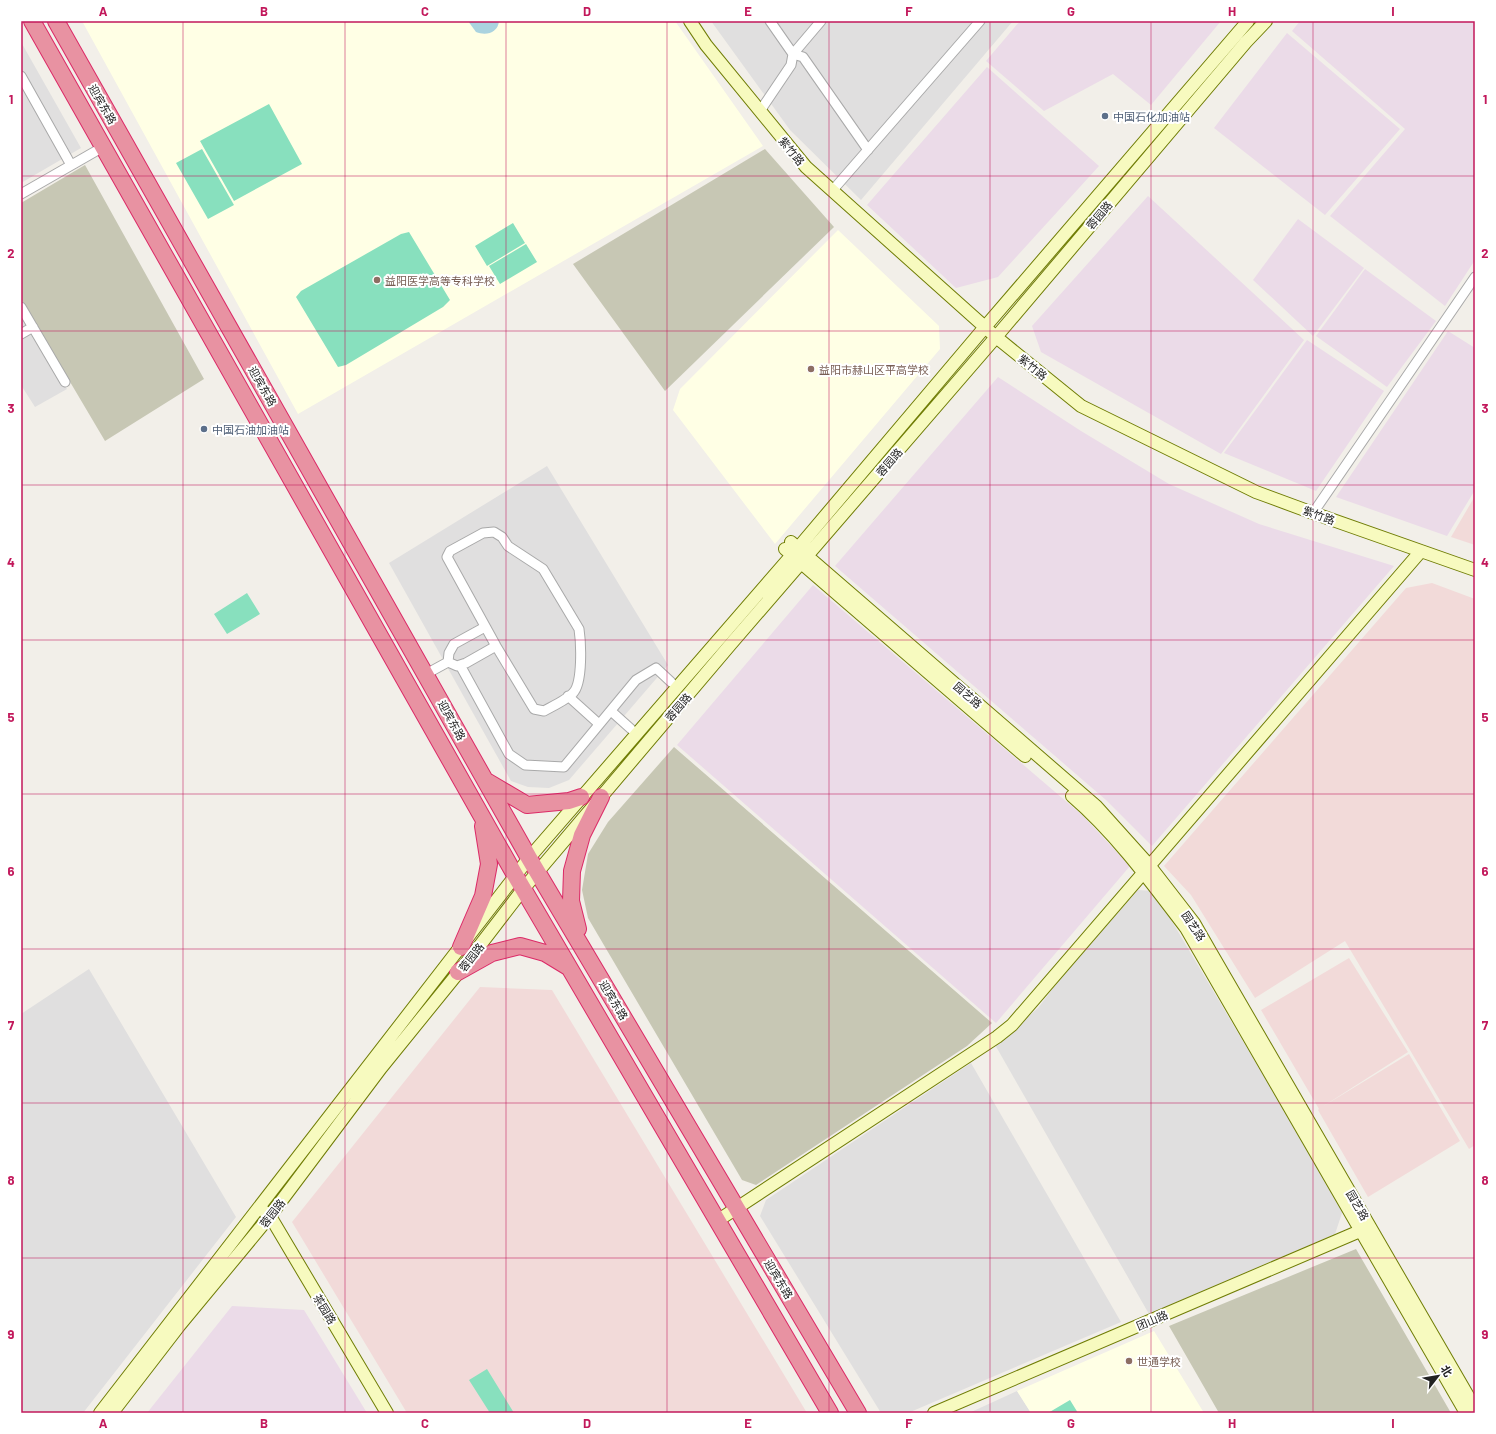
<svg xmlns="http://www.w3.org/2000/svg" width="1496" height="1434" viewBox="0 0 1496 1434" font-family="Barlow,'Noto Sans SC',sans-serif">
<rect width="100%" height="100%" fill="#f2efe9"/>
<path fill="#e0dfdf" d="M 711,21 L 1013,21 L 861,200 L 790,130 Z
M 21,42 L 81,148 L 21,183 Z
M 21,314 L 67,389 L 35,407 L 21,385 Z
M 547,466 L 668,665 L 569,780 L 549,788 L 528,787 L 511,781 L 389,563 Z
M 1138,890 L 1154,891 L 1343,1210 L 1335,1234 L 1149,1314 L 994,1043 L 1014,1029 L 1038,1008 L 1060,979 Z
M 89,969 L 236,1217 L 83,1413 L 22,1413 L 21,1014 Z
M 971,1063 L 1121,1322 L 908,1413 L 881,1413 L 760,1216 L 766,1200 Z
M 1017,1391 L 1031,1413 L 969,1413 Z"/>
<path fill="#f2dad9" d="M 1475,496 L 1475,545 L 1451,537 Z
M 1432,583 L 1475,599 L 1475,1145 L 1469,1149 L 1345,941 L 1255,998 L 1191,895 L 1164,866 L 1406,588 Z
M 1349,958 L 1408,1052 L 1322,1107 L 1409,1054 L 1460,1141 L 1368,1197 L 1318,1110 L 1319,1109 L 1261,1010 Z
M 480,987 L 552,990 L 807,1413 L 407,1413 L 292,1222 Z"/>
<path fill="#ebdbe8" d="M 1020,21 L 1221,21 L 1151,105 L 1113,74 L 1044,111 L 986,61 Z
M 1300,21 L 1475,21 L 1475,260 L 1445,306 L 1330,216 L 1405,129 L 1292,31 Z
M 1287,33 L 1400,129 L 1325,215 L 1214,128 Z
M 987,67 L 1099,166 L 998,277 L 956,288 L 867,205 Z
M 1148,196 L 1304,340 L 1221,454 L 1041,352 L 1032,326 Z
M 1298,219 L 1364,268 L 1313,336 L 1253,280 Z
M 1365,269 L 1436,321 L 1387,387 L 1316,336 Z
M 1448,331 L 1475,348 L 1475,490 L 1447,536 L 1336,497 Z
M 1307,340 L 1384,391 L 1316,491 L 1224,453 Z
M 998,377 L 1081,431 L 1169,484 L 1259,524 L 1394,566 L 1152,846 L 1106,800 L 835,566 Z
M 813,585 L 1082,815 L 1130,866 L 996,1023 L 677,745 Z
M 232,1306 L 304,1310 L 367,1413 L 147,1413 Z"/>
<path fill="#ffffe5" d="M 82,21 L 675,21 L 763,146 L 298,414 Z
M 838,230 L 939,326 L 940,349 L 775,544 L 673,410 L 680,389 Z
M 1154,1331 L 1204,1413 L 1031,1413 L 1017,1391 Z"/>
<path fill="#c7c7b4" d="M 765,149 L 834,227 L 665,391 L 573,264 Z
M 85,165 L 204,379 L 105,441 L 21,299 L 21,203 Z
M 674,747 L 992,1023 L 967,1046 L 756,1185 L 742,1180 L 588,918 L 582,890 L 588,854 L 608,822 Z
M 1356,1249 L 1451,1413 L 1219,1413 L 1169,1326 Z"/>
<path fill="#88e0be" d="M 269,104 L 302,164 L 234,201 L 200,141 Z
M 202,149 L 234,205 L 208,219 L 176,163 Z
M 513,223 L 525,243 L 487,266 L 475,246 Z
M 409,232 L 450,300 L 443,307 L 346,365 L 338,367 L 296,297 L 301,291 L 401,234 Z
M 526,244 L 537,262 L 500,284 L 489,266 Z
M 247,593 L 260,614 L 227,634 L 214,614 Z
M 487,1369 L 514,1413 L 490,1413 L 469,1380 Z
M 1070,1400 L 1078,1413 L 1048,1413 Z"/>
<path fill="#aad3df" d="M 468,21 L 499,21 C 498,33 486,36 476,32 Z"/>
<g fill="none" stroke-linecap="round" stroke-linejoin="round">
<defs>
<path id="street" d="M 770,21 L 793,54 L 803,57 L 868,150
M 21,76 L 71,165
M 760,111 L 791,65 L 793,54 L 821,21
M 832,191 L 980,21
M 21,194 L 103,147
M 21,307 L 65,382
M 21,334 L 33,327
M 1313,513 L 1475,277
M 494,532 L 502,537 L 508,546 L 543,569 L 579,629 C 581,642 583,683 573,693 C 568,699 551,707 544,711 L 534,709 L 496,646 L 447,557 L 450,551 L 483,533 Z
M 485,627 L 454,644 L 449,653 L 448,662 L 457,666 L 466,663 L 496,646
M 460,665 L 509,754 L 525,765 L 564,767 L 636,680 L 656,668 L 671,682
M 426,674 L 448,662
M 568,696 L 599,724
M 611,711 L 631,729"/>
<path id="secondary" d="M 690,21 L 706,45 L 806,167 L 996,337 L 1081,406 L 1256,492 L 1313,513 L 1475,570
M 791,542 L 1096,806 L 1149,865 L 1194,923 L 1210,951 L 1475,1408
M 785,549 L 1025,756
M 1072,796 C 1116,834 1151,882 1186,928 L 1466,1413
M 265,1212 L 270,1216 L 387,1413
M 717,1221 L 997,1037 L 1012,1025 L 1421,551
M 100,1413 L 529,858 L 798,548 L 985,327 L 1248,21
M 112,1413 L 179,1326 L 270,1216 L 381,1068 L 471,957 L 524,888 L 730,645 L 996,337 L 1246,42 L 1266,21
M 934,1413 L 1367,1228"/>
<path id="highway" d="M 32,21 L 515,875 L 830,1413
M 56,21 L 529,858 L 858,1413
M 488,782 L 527,805 L 569,801 L 581,797
M 578,929 L 571,901 L 572,871 L 582,835 L 601,797
M 461,947 L 483,896 L 489,864 L 483,826
M 458,972 L 492,953 L 520,946 L 545,953 L 568,967"/>
</defs>
<use href="#street" stroke="#a9a9a9" stroke-width="11"/>
<use href="#secondary" stroke="#707d05" stroke-width="14"/>
<use href="#highway" stroke="#dc2a67" stroke-width="18"/>
<use href="#street" stroke="#fff" stroke-width="9"/>
<use href="#secondary" stroke="#f7fabf" stroke-width="12"/>
<use href="#highway" stroke="#e892a2" stroke-width="16"/>
</g>
<path fill="none" stroke="#c2185b" stroke-width="1" stroke-opacity="0.55" d="M 183,21 L 183,1413M 345,21 L 345,1413M 506,21 L 506,1413M 667,21 L 667,1413M 829,21 L 829,1413M 990,21 L 990,1413M 1151,21 L 1151,1413M 1313,21 L 1313,1413M 21,176 L 1475,176M 21,331 L 1475,331M 21,485 L 1475,485M 21,640 L 1475,640M 21,794 L 1475,794M 21,949 L 1475,949M 21,1103 L 1475,1103M 21,1258 L 1475,1258"/>
<g fill="#5c6f8a" stroke="#fff" stroke-width="1.5">
<circle cx="1105" cy="116" r="4"/>
<circle cx="204" cy="429" r="4"/>
</g>
<g fill="#8d6e63" stroke="#fff" stroke-width="1.5">
<circle cx="377" cy="280" r="4"/>
<circle cx="811" cy="369" r="4"/>
<circle cx="1129" cy="1361" r="4"/>
</g>
<g text-anchor="middle" dominant-baseline="central" stroke-width="4" stroke-linejoin="round" paint-order="stroke">
<g font-size="11" fill="#222" stroke="#fff">
<text transform="translate(103 104) rotate(60)">迎宾东路</text>
<text transform="translate(792 151) rotate(51)">紫竹路</text>
<text transform="translate(1099 215) rotate(-50)">蓉园路</text>
<text transform="translate(1033 367) rotate(39)">紫竹路</text>
<text transform="translate(263 386) rotate(60)">迎宾东路</text>
<text transform="translate(889 462) rotate(-49)">蓉园路</text>
<text transform="translate(1319 515) rotate(20)">紫竹路</text>
<text transform="translate(968 695) rotate(41)">园艺路</text>
<text transform="translate(678 707) rotate(-49)">蓉园路</text>
<text transform="translate(452 720) rotate(61)">迎宾东路</text>
<text transform="translate(1194 926) rotate(56)">园艺路</text>
<text transform="translate(471 957) rotate(-52)">蓉园路</text>
<text transform="translate(614 1000) rotate(59)">迎宾东路</text>
<text transform="translate(1358 1205) rotate(60)">园艺路</text>
<text transform="translate(272 1213) rotate(-52)">蓉园路</text>
<text transform="translate(779 1279) rotate(59)">迎宾东路</text>
<text transform="translate(325 1309) rotate(59)">茶园路</text>
<text transform="translate(1152 1320) rotate(-23)">团山路</text>
</g>
<g font-size="11" fill="#4e5e75" stroke="#fff" text-anchor="start">
<text x="1113" y="116">中国石化加油站</text>
<text x="212" y="429">中国石油加油站</text>
</g>
<g font-size="11" fill="#785e54" stroke="#fff" text-anchor="start">
<text x="385" y="280">益阳医学高等专科学校</text>
<text x="819" y="369">益阳市赫山区平高学校</text>
<text x="1137" y="1361">世通学校</text>
</g>
</g>
<rect width="1496" height="1434" fill="none" stroke="#ffffff" stroke-width="44"/>
<g transform="translate(1438 1376) rotate(59)" stroke="#ffffff" stroke-width="3" paint-order="stroke">
<path d="M0-3L7 15L0 10L-7 15Z" fill="#222222"/>
<text y="-6" font-size="11" font-weight="bold" text-anchor="middle" fill="#222222">北</text>
</g>
<rect x="22" y="22" width="1452" height="1390" fill="none" stroke="#c2185b" stroke-width="1.5"/>
<g font-size="13" text-anchor="middle" font-weight="bold" fill="#c2185b">
<text x="103" y="16">A</text>
<text x="264" y="16">B</text>
<text x="425" y="16">C</text>
<text x="587" y="16">D</text>
<text x="748" y="16">E</text>
<text x="909" y="16">F</text>
<text x="1071" y="16">G</text>
<text x="1232" y="16">H</text>
<text x="1393" y="16">I</text>
<text x="11" y="104">1</text>
<text x="1485" y="104">1</text>
<text x="11" y="258">2</text>
<text x="1485" y="258">2</text>
<text x="11" y="413">3</text>
<text x="1485" y="413">3</text>
<text x="11" y="567">4</text>
<text x="1485" y="567">4</text>
<text x="11" y="722">5</text>
<text x="1485" y="722">5</text>
<text x="11" y="876">6</text>
<text x="1485" y="876">6</text>
<text x="11" y="1030">7</text>
<text x="1485" y="1030">7</text>
<text x="11" y="1185">8</text>
<text x="1485" y="1185">8</text>
<text x="11" y="1339">9</text>
<text x="1485" y="1339">9</text>
<text x="103" y="1428">A</text>
<text x="264" y="1428">B</text>
<text x="425" y="1428">C</text>
<text x="587" y="1428">D</text>
<text x="748" y="1428">E</text>
<text x="909" y="1428">F</text>
<text x="1071" y="1428">G</text>
<text x="1232" y="1428">H</text>
<text x="1393" y="1428">I</text>
</g>
</svg>
